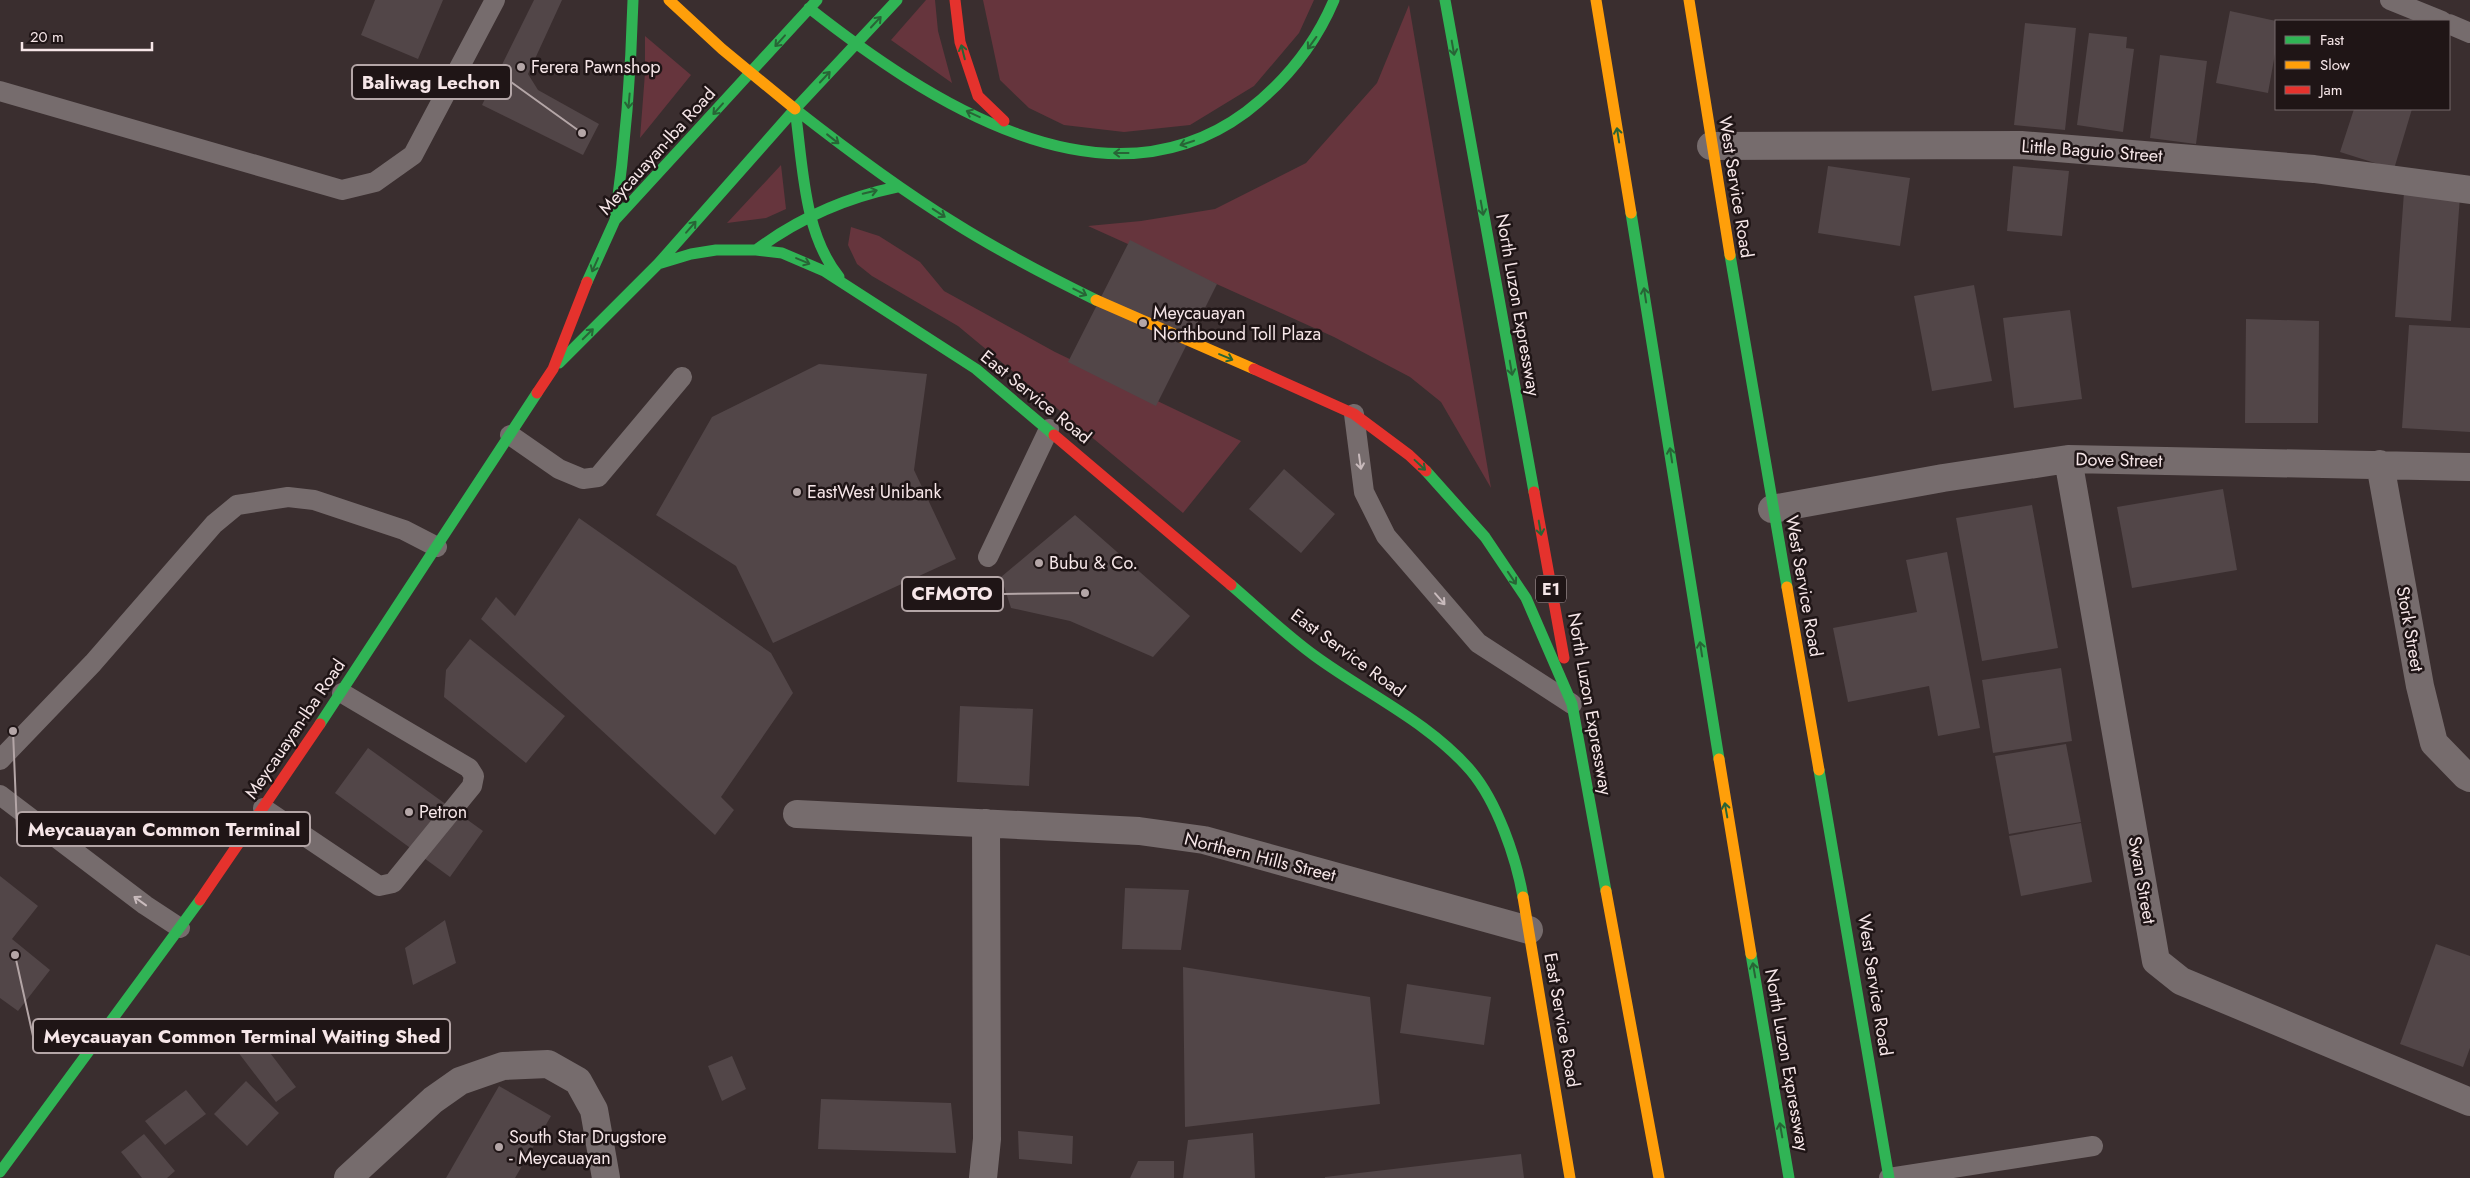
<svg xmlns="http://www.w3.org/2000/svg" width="2470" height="1178" viewBox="0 0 2470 1178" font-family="Jost,sans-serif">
<rect width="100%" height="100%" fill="#3a2e2f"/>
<path fill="#66353d" d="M 926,0 L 935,0 L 938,31 L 952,83 L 891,40 Z
M 983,0 L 1314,0 L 1299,33 L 1254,86 L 1190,125 L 1124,132 L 1064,125 L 1029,108 L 1000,80 Z
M 1409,5 L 1491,488 L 1441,402 L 1410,377 L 1334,337 L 1088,226 L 1141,221 L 1215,209 L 1306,163 L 1377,83 Z
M 645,36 L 691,75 L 640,138 L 645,73 Z
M 781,165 L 786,209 L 766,218 L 727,223 Z
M 851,227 L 879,236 L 920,262 L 944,291 L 1055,352 L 1241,441 L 1183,513 L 958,326 L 872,276 L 857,264 L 848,245 Z"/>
<path fill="#524648" d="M 375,0 L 443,0 L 418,59 L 361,35 Z
M 534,0 L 562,0 L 528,74 L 538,90 L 599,124 L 583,155 L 482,105 Z
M 2230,11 L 2276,21 L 2276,48 L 2268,93 L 2216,83 Z
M 2025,23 L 2076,28 L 2065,130 L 2014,125 Z
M 2089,33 L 2127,37 L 2126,48 L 2134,49 L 2123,132 L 2077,125 Z
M 2160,55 L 2207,61 L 2196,144 L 2150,138 Z
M 2354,109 L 2412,109 L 2394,169 L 2340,152 Z
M 1828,166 L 1910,178 L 1900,246 L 1818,233 Z
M 2013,166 L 2069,171 L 2062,236 L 2007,231 Z
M 2404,192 L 2460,196 L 2451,321 L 2395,317 Z
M 1130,240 L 1217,284 L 1156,406 L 1068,362 Z
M 1974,285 L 1992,381 L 1932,391 L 1914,296 Z
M 2070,310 L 2082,399 L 2014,408 L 2003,318 Z
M 2246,319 L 2319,321 L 2318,423 L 2245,423 Z
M 2409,325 L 2470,328 L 2470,432 L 2402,428 Z
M 819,364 L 927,374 L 914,470 L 956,559 L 773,643 L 736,566 L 656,515 L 712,417 Z
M 1284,469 L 1335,514 L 1301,553 L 1249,509 Z
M 2223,489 L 2237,570 L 2132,588 L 2117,507 Z
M 2032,505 L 2058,648 L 1982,661 L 1956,518 Z
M 1075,515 L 1190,616 L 1153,657 L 1070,621 L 1011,608 L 1001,577 Z
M 579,518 L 771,653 L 793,693 L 721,797 L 734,810 L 715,835 L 481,619 L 496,597 L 515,616 Z
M 1947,552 L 1980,728 L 1938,736 L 1929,686 L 1848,702 L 1833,628 L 1917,612 L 1906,560 Z
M 470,639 L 565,716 L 526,763 L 444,697 L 446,670 Z
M 2061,668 L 2072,741 L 1993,753 L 1982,680 Z
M 960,706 L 1033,709 L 1029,786 L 957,782 Z
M 2066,744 L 2081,822 L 2009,834 L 1995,756 Z
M 368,748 L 483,831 L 450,877 L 335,793 Z
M 2081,823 L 2092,882 L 2021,896 L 2009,836 Z
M 0,876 L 38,906 L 12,939 L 50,970 L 18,1011 L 0,998 Z
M 1125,888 L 1189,890 L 1181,950 L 1122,949 Z
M 445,920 L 456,963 L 413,985 L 405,948 Z
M 2436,944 L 2470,956 L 2470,1048 L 2463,1067 L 2400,1044 Z
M 1183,967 L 1370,997 L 1380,1104 L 1185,1127 Z
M 1407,984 L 1491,997 L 1484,1045 L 1400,1033 Z
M 245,1020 L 296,1087 L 276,1102 L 225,1035 Z
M 732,1056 L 746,1089 L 722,1101 L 708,1066 Z
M 246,1081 L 279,1113 L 247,1146 L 214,1114 Z
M 499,1086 L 551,1116 L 515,1178 L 446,1178 Z
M 186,1090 L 206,1114 L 165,1145 L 145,1121 Z
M 821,1099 L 951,1103 L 956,1153 L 818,1149 Z
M 1018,1131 L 1073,1136 L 1072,1164 L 1019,1159 Z
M 1253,1133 L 1255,1178 L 1183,1178 L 1188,1140 Z
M 144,1134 L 175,1171 L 167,1178 L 142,1178 L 121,1152 Z
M 1521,1154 L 1524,1178 L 1325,1178 L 1325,1177 Z
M 1138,1161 L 1174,1161 L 1174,1178 L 1130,1178 Z"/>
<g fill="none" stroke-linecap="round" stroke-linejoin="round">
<path stroke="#766c6d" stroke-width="20" d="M 2390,0 L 2442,21
M 2449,24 L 2470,33
M 0,91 L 342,190 L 375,182 L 413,155 L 495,0
M 1354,414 L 1364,492 L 1386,536 L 1478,643 L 1572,704
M 510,435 L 559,469 L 583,479 L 598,477 L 682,377
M 988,557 L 1049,429
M 0,760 L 93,663 L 214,524 L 237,505 L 288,497 L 314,500 L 404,530 L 437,547
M 0,795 L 145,905 L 180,928
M 263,808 L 379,886 L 393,883 L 472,786 L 474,776 L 469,768 L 342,693
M 1889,1178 L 2093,1146"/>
<path stroke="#766c6d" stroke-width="28" d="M 1711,146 L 2021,145 L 2314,169 L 2470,190
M 2068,459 L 2156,961 L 2181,981 L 2470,1102
M 2380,464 L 2420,686 L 2434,743 L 2466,776 L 2470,778
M 1772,509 L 1943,478 L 2068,459 L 2470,467
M 797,814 L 1139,831 L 1204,840 L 1529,930
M 348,1178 L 433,1100 L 460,1081 L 503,1066 L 548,1064 L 578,1081 L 594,1110 L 606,1178
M 983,1178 L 987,1139 L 986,823"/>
<path stroke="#30b455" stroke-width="11" d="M 1445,0 L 1534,492
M 809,8 C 925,99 1103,218 1246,112 C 1285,82 1315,45 1334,0
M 795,109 C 803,165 803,232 839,277
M 795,109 C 846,149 898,188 953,222 C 999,251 1047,276 1096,300
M 1631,213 L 1719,759
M 615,220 C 625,147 631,74 633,0
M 756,250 C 799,218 844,198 897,187
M 1730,255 L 1787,587
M 658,264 L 691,254 L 716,250 L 756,250 L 782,253 L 824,271 L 976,369 L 1054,435
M 587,282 L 615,220 L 817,0
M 559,363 L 658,264 L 795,109 L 897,0
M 1426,471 L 1485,537 L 1526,598 L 1572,704 L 1606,891
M 1231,585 C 1259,609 1286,635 1315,656 C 1367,694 1429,722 1471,771 C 1497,802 1516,857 1523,897
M 320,724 L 537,393
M 1819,770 L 1889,1178
M 1751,954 L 1789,1178
M 0,1172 L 200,900"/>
<path stroke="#ff9f0a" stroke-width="11" d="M 669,0 L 722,49 L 795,109
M 1596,0 L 1631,213
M 1689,0 L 1730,255
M 1096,300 L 1254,369
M 1787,587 L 1819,770
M 1719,759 L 1751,954
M 1606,891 L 1659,1178
M 1523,897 L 1570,1178"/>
<path stroke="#e5322d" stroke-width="11" d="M 955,0 L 960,42 L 978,96 L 1004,121
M 1254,369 L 1354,414 L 1409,455 L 1426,471
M 537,393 L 553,369 L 587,282
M 1054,435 L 1231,585
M 1534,492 L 1564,658
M 200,900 L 320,724"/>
</g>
<defs><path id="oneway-shaft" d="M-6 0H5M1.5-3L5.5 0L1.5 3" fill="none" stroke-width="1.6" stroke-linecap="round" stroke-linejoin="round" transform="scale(1.25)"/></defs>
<g stroke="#286436">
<use href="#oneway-shaft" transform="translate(876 22) rotate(-47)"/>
<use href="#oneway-shaft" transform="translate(780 41) rotate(132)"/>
<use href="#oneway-shaft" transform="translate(1312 43) rotate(126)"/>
<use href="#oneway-shaft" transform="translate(1453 48) rotate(80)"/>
<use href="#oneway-shaft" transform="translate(963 52) rotate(-104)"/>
<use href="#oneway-shaft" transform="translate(825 77) rotate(-47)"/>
<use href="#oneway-shaft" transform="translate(629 101) rotate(95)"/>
<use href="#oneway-shaft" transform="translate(718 109) rotate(132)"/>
<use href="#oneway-shaft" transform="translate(973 114) rotate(-155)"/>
<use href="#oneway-shaft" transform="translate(1618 135) rotate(-99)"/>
<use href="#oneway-shaft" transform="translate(833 139) rotate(38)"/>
<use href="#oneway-shaft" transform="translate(1187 143) rotate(162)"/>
<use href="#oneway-shaft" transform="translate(1121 153) rotate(-180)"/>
<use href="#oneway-shaft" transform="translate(870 192) rotate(-13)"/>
<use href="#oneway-shaft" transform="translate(1482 208) rotate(80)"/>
<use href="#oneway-shaft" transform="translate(939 213) rotate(33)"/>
<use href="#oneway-shaft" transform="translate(691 227) rotate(-49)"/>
<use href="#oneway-shaft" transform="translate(803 261) rotate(23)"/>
<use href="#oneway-shaft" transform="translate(595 265) rotate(114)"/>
<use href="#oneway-shaft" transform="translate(1080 292) rotate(27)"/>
<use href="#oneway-shaft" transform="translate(1645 295) rotate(-99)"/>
<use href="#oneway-shaft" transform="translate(588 334) rotate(-45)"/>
<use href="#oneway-shaft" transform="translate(1226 357) rotate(23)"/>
<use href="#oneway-shaft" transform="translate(1511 368) rotate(80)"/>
<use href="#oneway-shaft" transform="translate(1671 455) rotate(-99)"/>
<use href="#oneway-shaft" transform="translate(1420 465) rotate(43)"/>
<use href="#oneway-shaft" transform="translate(1540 528) rotate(80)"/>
<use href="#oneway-shaft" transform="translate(1512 578) rotate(56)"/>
<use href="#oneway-shaft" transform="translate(1701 649) rotate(-99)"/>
<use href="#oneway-shaft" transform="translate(1726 810) rotate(-100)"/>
<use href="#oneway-shaft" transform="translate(1754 970) rotate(-100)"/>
<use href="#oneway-shaft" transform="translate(1781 1130) rotate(-100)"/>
</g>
<g stroke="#c9bbbd">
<use href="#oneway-shaft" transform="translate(1360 462) rotate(82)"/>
<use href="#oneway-shaft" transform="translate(1440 599) rotate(49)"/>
<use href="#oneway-shaft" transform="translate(140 901) rotate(-144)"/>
</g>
<g fill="#b4a6a7" stroke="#1f1516" stroke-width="2">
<circle cx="521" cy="67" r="5"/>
<circle cx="1143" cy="323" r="5"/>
<circle cx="797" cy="492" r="5"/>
<circle cx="1039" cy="563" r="5"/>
<circle cx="409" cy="812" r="5"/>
<circle cx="499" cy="1147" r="5"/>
</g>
<g text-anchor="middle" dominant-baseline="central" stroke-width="5" stroke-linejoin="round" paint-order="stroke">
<rect fill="#1f1516" stroke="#b6a7a9" stroke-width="1" x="1536" y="575.5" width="30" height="27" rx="4"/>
<g font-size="16" font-weight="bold" fill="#f6e6e8">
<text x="1551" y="589">E1</text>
</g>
<g font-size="18" fill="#f6e6e8" stroke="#1f1516" text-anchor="start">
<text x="531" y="67">Ferera Pawnshop</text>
<text x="1153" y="313">Meycauayan<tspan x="1153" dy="21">Northbound Toll Plaza</tspan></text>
<text x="807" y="492">EastWest Unibank</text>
<text x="1049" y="563">Bubu &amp; Co.</text>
<text x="419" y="812">Petron</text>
<text x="509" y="1137">South Star Drugstore<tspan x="509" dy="21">- Meycauayan</tspan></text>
</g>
<g font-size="18" fill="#f6e6e8" stroke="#1f1516">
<text transform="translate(657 151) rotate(-48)">Meycauayan-Iba Road</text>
<text transform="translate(2092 151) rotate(4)">Little Baguio Street</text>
<text transform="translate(1736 187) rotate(81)">West Service Road</text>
<text transform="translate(1518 305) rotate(80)">North Luzon Expressway</text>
<text transform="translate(1036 397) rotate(39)">East Service Road</text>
<text transform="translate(2119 460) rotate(1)">Dove Street</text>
<text transform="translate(1804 586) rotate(80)">West Service Road</text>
<text transform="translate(2410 629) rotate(80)">Stork Street</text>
<text transform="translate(1348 653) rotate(36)">East Service Road</text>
<text transform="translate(1590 704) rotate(80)">North Luzon Expressway</text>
<text transform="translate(295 729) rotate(-56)">Meycauayan-Iba Road</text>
<text transform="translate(1260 857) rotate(14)">Northern Hills Street</text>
<text transform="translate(2142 880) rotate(80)">Swan Street</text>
<text transform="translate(1875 985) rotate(81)">West Service Road</text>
<text transform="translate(1562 1020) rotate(80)">East Service Road</text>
<text transform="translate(1787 1060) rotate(80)">North Luzon Expressway</text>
</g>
</g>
<path fill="none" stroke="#b4a6a7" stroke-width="2" d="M582 133L511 82M1085 593L1003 594M13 731L17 829M15 955L33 1036"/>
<g fill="#b4a6a7" stroke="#1f1516" stroke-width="2">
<circle cx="582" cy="133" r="5"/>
<circle cx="1085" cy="593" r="5"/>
<circle cx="13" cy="731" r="5"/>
<circle cx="15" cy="955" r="5"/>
</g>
<g fill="#1f1516" stroke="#b4a6a7" stroke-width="2">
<rect x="352" y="65" width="159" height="34" rx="5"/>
<rect x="902" y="577" width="101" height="34" rx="5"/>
<rect x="17" y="812" width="293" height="34" rx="5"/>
<rect x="33" y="1019" width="417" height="34" rx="5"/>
</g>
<g font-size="19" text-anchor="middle" font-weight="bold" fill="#f6e6e8">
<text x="431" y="89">Baliwag Lechon</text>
<text x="952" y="600">CFMOTO</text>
<text x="164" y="836">Meycauayan Common Terminal</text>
<text x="242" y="1043">Meycauayan Common Terminal Waiting Shed</text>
</g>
<rect x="2275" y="20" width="175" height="90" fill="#1f1516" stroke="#75696a"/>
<rect x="2285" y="36" width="25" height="8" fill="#30b455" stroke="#75696a"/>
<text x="2320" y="45" font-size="15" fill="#f6e6e8">Fast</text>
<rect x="2285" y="61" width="25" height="8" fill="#ff9f0a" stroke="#75696a"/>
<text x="2320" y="70" font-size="15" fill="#f6e6e8">Slow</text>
<rect x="2285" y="86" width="25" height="8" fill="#e5322d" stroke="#75696a"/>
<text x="2320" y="95" font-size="15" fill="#f6e6e8">Jam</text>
<path d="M22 42v8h130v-8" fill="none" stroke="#f6e6e8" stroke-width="2.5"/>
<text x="30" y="42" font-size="15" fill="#f6e6e8" stroke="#1f1516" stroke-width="4" paint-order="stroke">20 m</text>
</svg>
